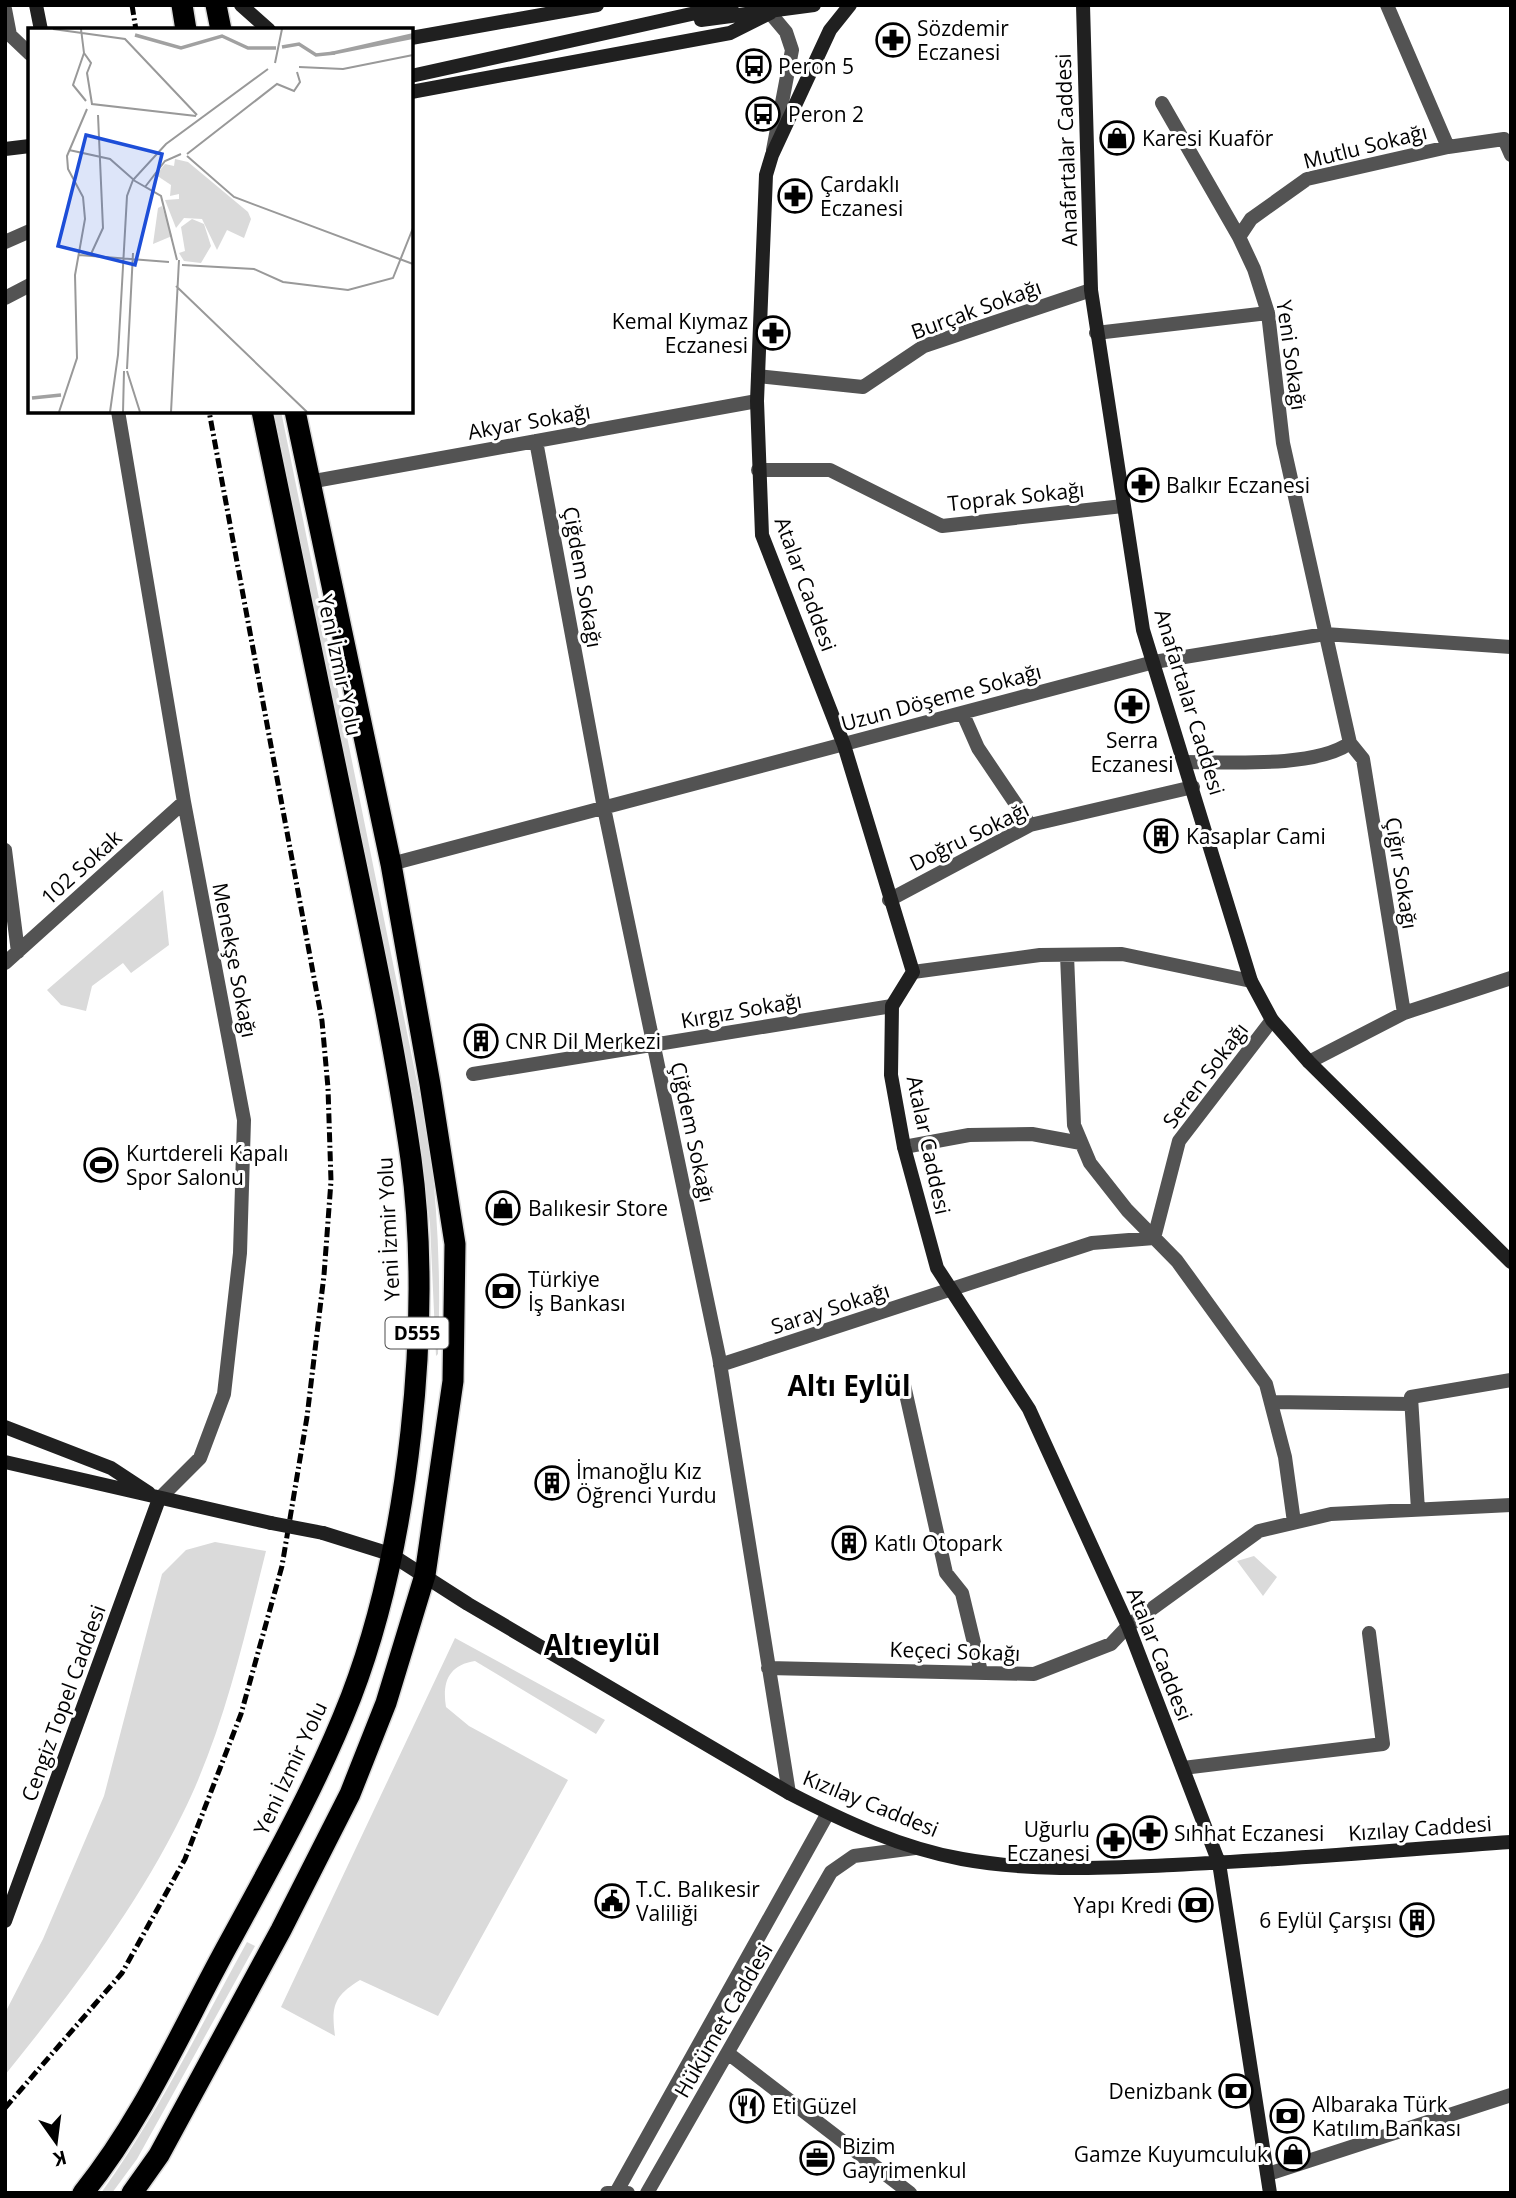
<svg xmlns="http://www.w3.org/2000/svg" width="1516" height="2198" viewBox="0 0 1516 2198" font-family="'Open Sans',sans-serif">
<rect width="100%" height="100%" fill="#fff"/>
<path fill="#dadada" d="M 274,411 L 281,411 L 430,1146 C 438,1216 441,1283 438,1354 L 436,1356 L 430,1224 L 413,1094 Z
M 163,890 L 169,945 L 131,973 L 123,963 L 92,986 L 86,1011 L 61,1005 L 47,990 Z
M 215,1542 L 266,1551 C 244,1639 223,1733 182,1815 C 135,1910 71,1993 5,2075 L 5,2013 L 43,1939 L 104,1796 L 162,1574 L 186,1550 Z
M 1254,1556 L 1277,1577 L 1263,1596 L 1237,1561 Z
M 455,1638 L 605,1720 L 596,1734 L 475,1661 C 448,1665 442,1683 446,1707 L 469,1726 L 568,1780 L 438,2016 L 360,1980 C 334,1996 331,2006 335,2036 L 281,2007 Z
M 247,1942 L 255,1946 L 137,2159 L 112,2193 L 101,2193 C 158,2114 200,2027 247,1942 Z"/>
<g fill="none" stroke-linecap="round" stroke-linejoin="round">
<defs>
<path id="highway" d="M 182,5 L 186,30
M 216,5 L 221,30
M 83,2193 C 145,2116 183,2026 230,1941 C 273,1862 318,1782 351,1697 C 409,1546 433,1319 411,1159 C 395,1047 371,936 348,826 C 319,688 291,549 262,411
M 132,2193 L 159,2155 L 281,1930 L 350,1794 L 386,1703 L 425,1575 L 453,1381 L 455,1244 L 430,1084 L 391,864 L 295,411"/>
</defs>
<use href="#highway" stroke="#dbdbdb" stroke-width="24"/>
<path stroke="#535353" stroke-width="14" d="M 1387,5 L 1448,147
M 5,9 L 10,35 L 30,54
M 770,13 L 786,32 L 792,50 L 773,150
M 1162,103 L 1239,237 L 1254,269 L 1268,313 L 1283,443 L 1350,743 L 1363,759 L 1404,1013
M 1239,237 L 1251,219 L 1307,179 L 1448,147 L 1504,139 L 1511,155
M 5,242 L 30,231
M 5,298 L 30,285
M 1096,333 L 1268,313
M 758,376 L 863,387 L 924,346 L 1091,290
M 118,411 L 184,802 L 244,1120 L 240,1253 L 224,1394 L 200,1458 L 159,1499
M 536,441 L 604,808 L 719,1357 L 789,1793
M 758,470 L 830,470 L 942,526 L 1123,506
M 309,482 L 757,401
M 963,714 L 978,748 L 1030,825
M 1185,762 C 1229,762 1315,768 1350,743
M 5,850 L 18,952
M 391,864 L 1154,662 L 1325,634 L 1511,647
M 889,900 L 1030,825 L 1193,787
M 1067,955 L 1074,1125 L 1090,1163 L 1127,1210 L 1177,1261 L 1266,1384 L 1285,1457 L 1294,1522
M 5,963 L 184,802
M 913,972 L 1040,955 L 1122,954 L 1251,981
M 1309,1062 L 1404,1013 L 1511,978
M 473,1074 L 892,1006
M 904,1147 L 969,1135 L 1032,1134 L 1081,1143
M 720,1365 L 1092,1243 L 1154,1238 L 1179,1141 L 1272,1020
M 904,1385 L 946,1573 L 962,1593 L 981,1672
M 1272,1402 L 1411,1404
M 1418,1510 L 1411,1397 L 1511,1380
M 768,1668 L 1034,1674 L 1111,1644 L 1128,1626 L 1259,1531 L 1331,1514 L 1511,1505
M 1183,1768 L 1383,1744 L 1369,1633
M 729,2054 L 910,2193
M 1268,2174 L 1511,2095
M 617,2191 L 828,1813
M 607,2193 L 628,2193
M 647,2193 L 831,1872 L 854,1856 L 915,1848"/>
<path stroke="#202020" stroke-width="14" d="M 36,5 L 41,30
M 241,5 L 269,30
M 850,5 L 830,30 L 772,155 L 766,175 L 757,401 L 762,535 L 844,745 L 913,972 L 892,1006 L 891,1075 L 904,1147 L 937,1268 L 1029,1409 L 1128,1626 L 1219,1863 L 1270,2193
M 1083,5 L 1091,290 L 1143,630 L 1251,981 L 1272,1020 L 1309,1062 L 1511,1262
M 701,20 L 814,5
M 411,38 L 597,5
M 411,76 L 732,5
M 411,92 L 730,33 L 770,13
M 5,149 L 30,146
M 5,1427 L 111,1468 L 149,1493
M 5,1462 L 271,1523
M 323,1533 L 390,1554 L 468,1604 L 789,1793 C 843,1821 901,1848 962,1859 C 1034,1872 1100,1868 1173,1865 C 1285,1860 1398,1850 1511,1842
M 5,1921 L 159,1499"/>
<use href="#highway" stroke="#000" stroke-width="21"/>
<path stroke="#000" stroke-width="5" stroke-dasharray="10 3.5 2 3.5" stroke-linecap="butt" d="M 132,5 L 136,30
M 5,2108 L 122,1973 L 185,1859 L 241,1714 L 282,1566 L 307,1417 L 324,1275 L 331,1181 L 328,1088 L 322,1021 L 209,411"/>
<path stroke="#202020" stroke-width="14" d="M 271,1523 L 323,1533"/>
</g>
<defs>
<symbol id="pharmacy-ring" viewBox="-11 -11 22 22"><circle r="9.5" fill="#fff" stroke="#000" stroke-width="1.5"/><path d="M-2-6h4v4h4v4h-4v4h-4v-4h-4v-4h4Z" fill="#000"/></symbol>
<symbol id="bus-ring" viewBox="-11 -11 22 22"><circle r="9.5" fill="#fff" stroke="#000" stroke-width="1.5"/><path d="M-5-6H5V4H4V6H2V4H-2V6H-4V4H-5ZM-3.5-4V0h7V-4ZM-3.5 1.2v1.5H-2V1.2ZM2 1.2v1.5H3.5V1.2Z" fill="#000"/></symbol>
<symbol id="shop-ring" viewBox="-11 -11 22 22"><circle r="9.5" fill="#fff" stroke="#000" stroke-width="1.5"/><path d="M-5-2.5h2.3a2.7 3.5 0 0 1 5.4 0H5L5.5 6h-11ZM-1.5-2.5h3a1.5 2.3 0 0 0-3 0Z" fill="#000"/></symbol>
<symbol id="building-ring" viewBox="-11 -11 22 22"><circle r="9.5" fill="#fff" stroke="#000" stroke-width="1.5"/><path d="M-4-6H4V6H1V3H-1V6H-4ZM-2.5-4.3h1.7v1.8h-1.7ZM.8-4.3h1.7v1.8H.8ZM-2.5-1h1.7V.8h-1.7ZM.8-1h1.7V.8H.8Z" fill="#000"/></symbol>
<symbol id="stadium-ring" viewBox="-11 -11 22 22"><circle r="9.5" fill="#fff" stroke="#000" stroke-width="1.5"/><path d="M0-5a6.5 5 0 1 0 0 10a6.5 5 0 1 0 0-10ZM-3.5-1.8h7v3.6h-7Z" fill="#000"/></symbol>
<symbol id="bank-ring" viewBox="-11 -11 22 22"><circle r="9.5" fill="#fff" stroke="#000" stroke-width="1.5"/><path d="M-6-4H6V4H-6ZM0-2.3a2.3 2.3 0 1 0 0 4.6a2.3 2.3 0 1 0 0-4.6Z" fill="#000"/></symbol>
<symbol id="civic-ring" viewBox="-11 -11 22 22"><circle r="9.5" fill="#fff" stroke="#000" stroke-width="1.5"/><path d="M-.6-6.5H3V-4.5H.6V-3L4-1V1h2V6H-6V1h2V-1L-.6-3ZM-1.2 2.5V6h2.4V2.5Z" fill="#000"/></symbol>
<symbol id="restaurant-ring" viewBox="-11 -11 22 22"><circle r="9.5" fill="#fff" stroke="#000" stroke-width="1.5"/><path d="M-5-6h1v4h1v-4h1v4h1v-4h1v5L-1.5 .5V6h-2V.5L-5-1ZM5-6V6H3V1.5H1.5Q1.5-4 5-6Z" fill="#000"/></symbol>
<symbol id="office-ring" viewBox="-11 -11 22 22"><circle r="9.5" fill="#fff" stroke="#000" stroke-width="1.5"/><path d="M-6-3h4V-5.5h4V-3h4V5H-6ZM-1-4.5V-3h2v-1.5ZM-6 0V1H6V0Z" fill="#000"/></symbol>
</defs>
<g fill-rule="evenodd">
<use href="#pharmacy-ring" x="874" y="21" width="38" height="38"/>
<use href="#bus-ring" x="735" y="47" width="38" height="38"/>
<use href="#bus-ring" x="744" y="95" width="38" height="38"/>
<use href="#shop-ring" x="1098" y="119" width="38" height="38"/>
<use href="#pharmacy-ring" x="776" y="177" width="38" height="38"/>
<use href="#pharmacy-ring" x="754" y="314" width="38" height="38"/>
<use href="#pharmacy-ring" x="1123" y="466" width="38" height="38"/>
<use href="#pharmacy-ring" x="1113" y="687" width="38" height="38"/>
<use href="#building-ring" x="1142" y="817" width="38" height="38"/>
<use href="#building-ring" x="462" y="1022" width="38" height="38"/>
<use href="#stadium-ring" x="82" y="1146" width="38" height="38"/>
<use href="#shop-ring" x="484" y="1189" width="38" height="38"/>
<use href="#bank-ring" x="484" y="1272" width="38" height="38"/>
<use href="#building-ring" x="533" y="1464" width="38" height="38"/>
<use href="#building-ring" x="830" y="1524" width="38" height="38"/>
<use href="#pharmacy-ring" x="1131" y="1814" width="38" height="38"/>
<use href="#pharmacy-ring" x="1095" y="1822" width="38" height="38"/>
<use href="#civic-ring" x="593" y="1882" width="38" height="38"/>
<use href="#bank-ring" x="1177" y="1886" width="38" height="38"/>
<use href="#building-ring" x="1398" y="1901" width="38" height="38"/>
<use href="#bank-ring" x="1217" y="2072" width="38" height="38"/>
<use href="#restaurant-ring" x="728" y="2087" width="38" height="38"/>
<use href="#bank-ring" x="1268" y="2097" width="38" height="38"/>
<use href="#shop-ring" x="1274" y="2135" width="38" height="38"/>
<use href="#office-ring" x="798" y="2139" width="38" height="38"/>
</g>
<g text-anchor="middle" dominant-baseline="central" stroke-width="6" stroke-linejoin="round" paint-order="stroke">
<rect fill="#fff" stroke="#4c4c4c" stroke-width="2" x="385.5" y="1317.5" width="63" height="31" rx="5"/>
<g font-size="19" font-weight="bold" fill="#000">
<text x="417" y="1333">D555</text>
</g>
<g font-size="21" fill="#000" stroke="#fff" text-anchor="start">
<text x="917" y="28">Sözdemir<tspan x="917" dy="24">Eczanesi</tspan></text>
<text x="778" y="66">Peron 5</text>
<text x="788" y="114">Peron 2</text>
<text x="1142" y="138">Karesi Kuaför</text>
<text x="820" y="184">Çardaklı<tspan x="820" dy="24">Eczanesi</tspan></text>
<text x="748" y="321" text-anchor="end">Kemal Kıymaz<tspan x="748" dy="24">Eczanesi</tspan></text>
<text x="1166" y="485">Balkır Eczanesi</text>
<text x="1132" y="740" text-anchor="middle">Serra<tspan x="1132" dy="24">Eczanesi</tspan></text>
<text x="1186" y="836">Kasaplar Cami</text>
<text x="505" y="1041">CNR Dil Merkezi</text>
<text x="126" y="1153">Kurtdereli Kapalı<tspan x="126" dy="24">Spor Salonu</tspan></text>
<text x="528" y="1208">Balıkesir Store</text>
<text x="528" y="1279">Türkiye<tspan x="528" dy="24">İş Bankası</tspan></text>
<text x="576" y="1471">İmanoğlu Kız<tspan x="576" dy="24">Öğrenci Yurdu</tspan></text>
<text x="874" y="1543">Katlı Otopark</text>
<text x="1090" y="1829" text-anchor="end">Uğurlu<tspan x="1090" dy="24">Eczanesi</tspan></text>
<text x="1174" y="1833">Sıhhat Eczanesi</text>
<text x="636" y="1889">T.C. Balıkesir<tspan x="636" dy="24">Valiliği</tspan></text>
<text x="1172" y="1905" text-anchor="end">Yapı Kredi</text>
<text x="1392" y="1920" text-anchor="end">6 Eylül Çarşısı</text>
<text x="1212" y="2091" text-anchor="end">Denizbank</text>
<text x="1312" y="2104">Albaraka Türk<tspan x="1312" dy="24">Katılım Bankası</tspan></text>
<text x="772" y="2106">Eti Güzel</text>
<text x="842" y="2146">Bizim<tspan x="842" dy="24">Gayrimenkul</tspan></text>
<text x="1268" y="2154" text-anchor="end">Gamze Kuyumculuk</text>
</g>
<g font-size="21" fill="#000" stroke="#fff">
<text transform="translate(1365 146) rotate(-14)">Mutlu Sokağı</text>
<text transform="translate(1066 150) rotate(-92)">Anafartalar Caddesi</text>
<text transform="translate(976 309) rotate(-20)">Burçak Sokağı</text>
<text transform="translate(1292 355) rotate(82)">Yeni Sokağı</text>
<text transform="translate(529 421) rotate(-10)">Akyar Sokağı</text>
<text transform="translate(1016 496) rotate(-6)">Toprak Sokağı</text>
<text transform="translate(583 577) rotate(80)">Çiğdem Sokağı</text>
<text transform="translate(806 584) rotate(70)">Atalar Caddesi</text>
<text transform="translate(340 665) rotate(78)">Yeni İzmir Yolu</text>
<text transform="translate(941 697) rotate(-15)">Uzun Döşeme Sokağı</text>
<text transform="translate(1190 702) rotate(73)">Anafartalar Caddesi</text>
<text transform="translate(969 836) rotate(-26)">Doğru Sokağı</text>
<text transform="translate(81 867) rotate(-42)">102 Sokak</text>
<text transform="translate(1402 873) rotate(81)">Çığır Sokağı</text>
<text transform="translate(235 960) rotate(79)">Menekşe Sokağı</text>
<text transform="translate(741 1010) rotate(-10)">Kırgız Sokağı</text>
<text transform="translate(1205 1075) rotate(-53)">Seren Sokağı</text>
<text transform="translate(693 1132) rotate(78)">Çiğdem Sokağı</text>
<text transform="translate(929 1145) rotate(78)">Atalar Caddesi</text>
<text transform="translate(388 1229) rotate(-93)">Yeni İzmir Yolu</text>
<text transform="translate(830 1308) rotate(-18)">Saray Sokağı</text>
<text transform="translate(955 1651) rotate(2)">Keçeci Sokağı</text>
<text transform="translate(1160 1654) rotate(68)">Atalar Caddesi</text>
<text transform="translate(63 1703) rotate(-70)">Cengiz Topel Caddesi</text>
<text transform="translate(290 1768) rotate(-65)">Yeni İzmir Yolu</text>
<text transform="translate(871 1803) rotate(22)">Kızılay Caddesi</text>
<text transform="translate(1420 1828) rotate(-4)">Kızılay Caddesi</text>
<text transform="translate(723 2020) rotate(-60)">Hükümet Caddesi</text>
</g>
<g font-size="28" font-weight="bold" fill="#000" stroke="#fff">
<text x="849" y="1385">Altı Eylül</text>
<text x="602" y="1644">Altıeylül</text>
</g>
</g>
<g transform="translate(28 28)">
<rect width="385" height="385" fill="#fff"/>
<path d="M 147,131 L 160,134 L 220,184 L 223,191 L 216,210 L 199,202 L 189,222 L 174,191 L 156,190 L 148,200 L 137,172 L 151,171 L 151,166 L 142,168 L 143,157 L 128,147 L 137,136 L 146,138 ZM 134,178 L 144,208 L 125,216 L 130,180 ZM 164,191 L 176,196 L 183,218 L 173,235 L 156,233 L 151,225 L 157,223 L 153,199 Z" fill="#dadada"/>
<path d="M 385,5 L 385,11 L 304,27 L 302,24 Z" fill="#a1a1a1"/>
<path fill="none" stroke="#a1a1a1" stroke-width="3.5" d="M 107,7 L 153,20 L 194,8 L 220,20 L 248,20M 254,19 L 271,16 L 288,27 L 307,25M 4,370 L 33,367"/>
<path fill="none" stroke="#999" stroke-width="2" d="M 25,1 L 97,11 L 169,87M 53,1 L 56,25 L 63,35 L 59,45 L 64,76 L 168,88M 56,25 L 45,57 L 58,73M 247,35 L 254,1M 271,39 L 315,41 L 385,27M 41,122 L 82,131 L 107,153 L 133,168 L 149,232M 159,126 L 249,56 L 266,63 L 272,54 L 269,44M 159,128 L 206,169 L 385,236M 117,159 L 137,133 L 153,126M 63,226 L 75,200 L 70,87M 51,227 L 141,234M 154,237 L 226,241 L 255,254 L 320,262 L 365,250 L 385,200M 148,258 L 279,384M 99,341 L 105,225M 99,343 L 112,384M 31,384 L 49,330 L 47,247 L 57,191 L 55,169 L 40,141 L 39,128 L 59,81M 82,384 L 90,327 L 99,168 L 105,152 L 138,116 L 240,41M 95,384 L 96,343M 143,384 L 151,232"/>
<path fill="#1d4ed8" fill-opacity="0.15" stroke="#1d4ed8" stroke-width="3.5" d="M 58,107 L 134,126 L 107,237 L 30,218 Z"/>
<rect width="385" height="385" fill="none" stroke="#000" stroke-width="3.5"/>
</g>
<rect width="1516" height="2198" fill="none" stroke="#000000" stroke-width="14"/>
<g transform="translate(56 2142) rotate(166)" stroke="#ffffff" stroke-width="5" paint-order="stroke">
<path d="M0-5L12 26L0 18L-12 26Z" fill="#000000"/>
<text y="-10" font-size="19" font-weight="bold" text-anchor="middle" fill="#000000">K</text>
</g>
</svg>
